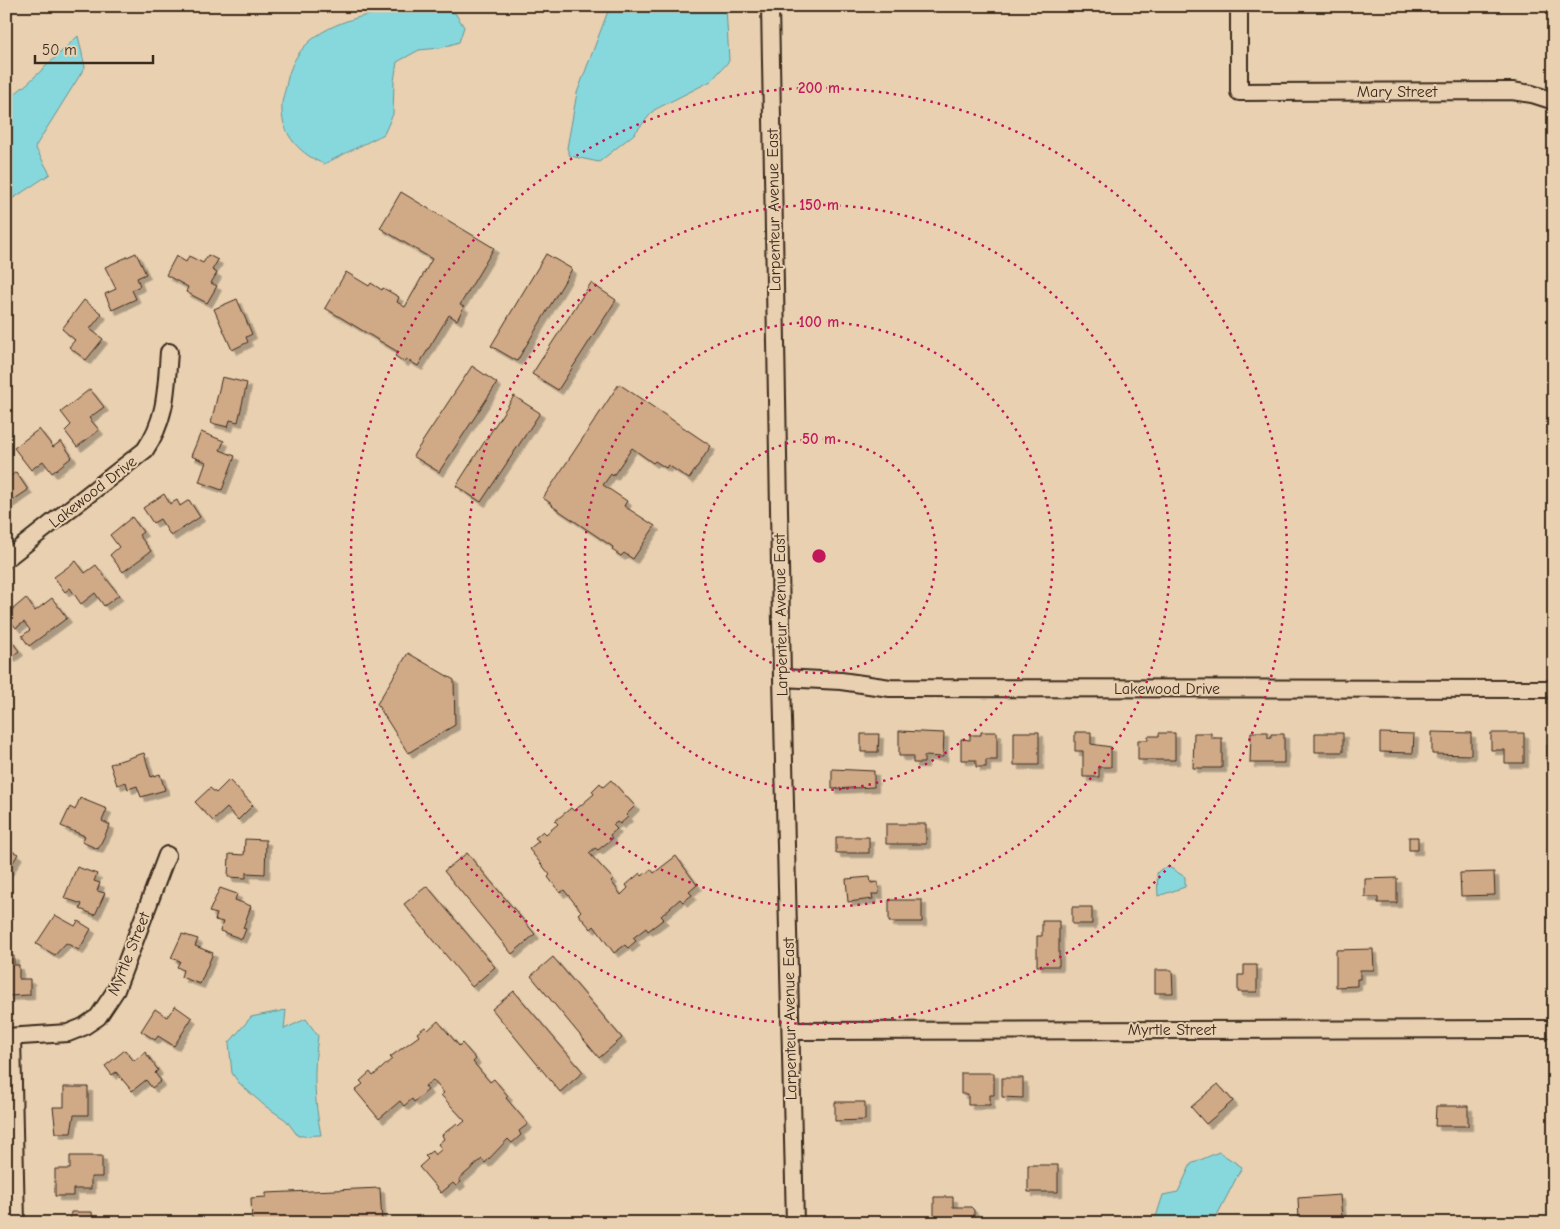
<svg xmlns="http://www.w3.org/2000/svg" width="1560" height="1229" viewBox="0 0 1560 1229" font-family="'Comic Neue',sans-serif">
<defs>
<filter id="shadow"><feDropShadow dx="4.5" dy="4.5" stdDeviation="0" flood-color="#0004"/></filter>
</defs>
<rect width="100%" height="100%" fill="#e8d0b0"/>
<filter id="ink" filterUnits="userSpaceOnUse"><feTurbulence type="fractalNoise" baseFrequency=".02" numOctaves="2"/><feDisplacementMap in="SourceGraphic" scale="10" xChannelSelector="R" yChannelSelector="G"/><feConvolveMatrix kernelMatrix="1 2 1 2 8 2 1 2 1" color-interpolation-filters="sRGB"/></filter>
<g filter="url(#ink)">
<path fill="#87d8dd" stroke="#699291" d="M 419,6 L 455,13 L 464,27 L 459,42 L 440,48 L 419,50 L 397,62 L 394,81 L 393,114 L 384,134 L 324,164 C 302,155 282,136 282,110 C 281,103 284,94 286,87 C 288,73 294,57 305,46 C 331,18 383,11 419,6 Z
M 610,6 L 726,6 L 729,61 L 711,81 L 654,110 L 634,134 L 599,162 L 570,156 L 567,148 L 577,93 Z
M 78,36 L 85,67 L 35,147 L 50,174 L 6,203 L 6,101 L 28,83 Z
M 1169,867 L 1185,877 L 1185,887 L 1158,896 L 1157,873 L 1161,869 Z
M 286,1010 L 284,1029 L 306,1019 L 318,1036 C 313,1072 314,1099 321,1135 L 298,1136 L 286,1120 L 265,1106 L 239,1083 L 232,1073 L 229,1043 L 251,1017 Z
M 1219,1152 L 1242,1167 L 1213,1223 L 1154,1223 L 1163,1195 L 1178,1192 L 1191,1164 Z"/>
<path fill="#d0a986" stroke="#3b2a1e" filter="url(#shadow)" d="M 401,192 L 494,248 L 460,305 L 464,307 L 457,320 L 449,315 L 418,366 L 406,359 L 404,362 L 395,356 L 398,352 L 325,308 L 346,272 L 369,286 L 371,283 L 382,290 L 383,288 L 399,297 L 397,302 L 405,307 L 432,259 L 380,228 Z
M 136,253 L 146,274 L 137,278 L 140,286 L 132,290 L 136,299 L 112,310 L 105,294 L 116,289 L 105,267 Z
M 546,254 L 572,269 L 517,361 L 491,346 Z
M 208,255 L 218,260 L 212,270 L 217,273 L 211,283 L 217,286 L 207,303 L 186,292 L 188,287 L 166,275 L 176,256 L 186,262 L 189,256 L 203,263 Z
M 591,283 L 616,300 L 558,390 L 532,374 Z
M 237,299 L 252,334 L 246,337 L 248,342 L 232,350 L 214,309 Z
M 84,300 L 102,314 L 90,329 L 103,339 L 86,360 L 69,347 L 75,340 L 62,329 Z
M 472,366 L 497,383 L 439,472 L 413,456 Z
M 222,377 L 247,383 L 238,422 L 230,420 L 228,427 L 211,423 Z
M 619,384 L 711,446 L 689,479 L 668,465 L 666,468 L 655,461 L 653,463 L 632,448 L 613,476 L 611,474 L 603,485 L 627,501 L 624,506 L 655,526 L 633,559 L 624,553 L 621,556 L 612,550 L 613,547 L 552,506 L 553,505 L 543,498 Z
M 90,389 L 104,407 L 89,418 L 99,430 L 77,447 L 65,431 L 71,425 L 61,412 Z
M 514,396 L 540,413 L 481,502 L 456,486 Z
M 39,429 L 53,447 L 61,441 L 72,457 L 52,473 L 43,461 L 31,470 L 14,448 Z
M 201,432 L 224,441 L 220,450 L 235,456 L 222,490 L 199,482 L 206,462 L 191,456 Z
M 16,472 L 28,490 L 6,505 L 6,474 L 8,478 Z
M 164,494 L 170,504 L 177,500 L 180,506 L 189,500 L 200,517 L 171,536 L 160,519 L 153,523 L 143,508 Z
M 132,517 L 143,532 L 139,535 L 151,551 L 123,572 L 110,555 L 119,547 L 110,535 Z
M 76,561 L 85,573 L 96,565 L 119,595 L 104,606 L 95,593 L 81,604 L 70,588 L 65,592 L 54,577 Z
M 26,598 L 35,611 L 52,598 L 67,618 L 29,646 L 22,636 L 30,630 L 24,622 L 16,628 L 6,615 Z
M 6,634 L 19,651 L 11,657 L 6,652 Z
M 408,653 L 454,680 L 455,725 L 408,753 L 377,704 Z
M 899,731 L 944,733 L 943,757 L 924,756 L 924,763 L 913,763 L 913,756 L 899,756 Z
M 981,732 L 997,732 L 997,760 L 986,760 L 986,767 L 976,767 L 976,760 L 961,760 L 961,739 L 970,740 L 970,735 L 981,735 Z
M 1014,732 L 1039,732 L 1039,765 L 1014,765 Z
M 1075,732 L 1091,732 L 1091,744 L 1111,747 L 1111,767 L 1099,767 L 1099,777 L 1083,777 L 1083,751 L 1075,751 Z
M 1251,732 L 1268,732 L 1268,738 L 1271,738 L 1271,734 L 1284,734 L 1284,763 L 1250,763 Z
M 1432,732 L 1471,733 L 1471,755 L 1432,754 Z
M 1159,733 L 1175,733 L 1175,760 L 1138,760 L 1138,740 L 1148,740 L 1148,736 L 1159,736 Z
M 1194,733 L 1211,733 L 1211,738 L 1222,738 L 1222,768 L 1193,768 Z
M 1315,733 L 1343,733 L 1343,752 L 1315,752 Z
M 1380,733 L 1414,734 L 1413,753 L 1380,752 Z
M 1491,733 L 1524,733 L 1524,763 L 1505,763 L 1505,750 L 1491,750 Z
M 861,734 L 879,734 L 878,752 L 861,752 Z
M 1547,745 L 1554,745 L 1554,765 L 1547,765 Z
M 144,753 L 151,777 L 160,774 L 165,790 L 141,797 L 137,786 L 128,789 L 126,782 L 117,785 L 110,764 Z
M 832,769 L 874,771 L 874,787 L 832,789 Z
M 229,780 L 253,805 L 238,820 L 227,808 L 213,821 L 195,802 L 210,788 L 216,793 Z
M 611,780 L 635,806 L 626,815 L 628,817 L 620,824 L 617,822 L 613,825 L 617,829 L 610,835 L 612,839 L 598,850 L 595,848 L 589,853 L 613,879 L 611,881 L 621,895 L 628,888 L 626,885 L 640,873 L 642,876 L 651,869 L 654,873 L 676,856 L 697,885 L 689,892 L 692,895 L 683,902 L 680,899 L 661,916 L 664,919 L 648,931 L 646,928 L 633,938 L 636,941 L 628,948 L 625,945 L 614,953 L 594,926 L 591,929 L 578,914 L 581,911 L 564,890 L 560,893 L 548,877 L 550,875 L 529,849 L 539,841 L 535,838 L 543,831 L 546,834 L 558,824 L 555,821 L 571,808 L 574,811 L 594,794 L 592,791 L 600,783 L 603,787 Z
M 80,798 L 107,809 L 102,821 L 110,825 L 98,849 L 82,842 L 85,836 L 61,826 L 70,807 L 75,810 Z
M 886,824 L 926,824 L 926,844 L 886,844 Z
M 836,837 L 869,837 L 869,853 L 836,853 Z
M 1409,837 L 1418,837 L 1418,850 L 1409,850 Z
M 245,839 L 266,840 L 265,874 L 246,873 L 246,878 L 228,877 L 229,854 L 244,855 Z
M 6,848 L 18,854 L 8,871 L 6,870 Z
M 467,853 L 535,934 L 512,954 L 444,871 Z
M 77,867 L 97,874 L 94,881 L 100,883 L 97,891 L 105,893 L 95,915 L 80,909 L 82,904 L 64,898 Z
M 1494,872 L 1495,895 L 1461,896 L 1460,873 Z
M 870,877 L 871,883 L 878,882 L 879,894 L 872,894 L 873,899 L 848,902 L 846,879 Z
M 1397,878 L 1397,903 L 1378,903 L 1378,897 L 1365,897 L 1365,879 Z
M 427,886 L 495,967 L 472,987 L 404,904 Z
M 220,888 L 237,894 L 235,900 L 251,906 L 243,928 L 246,929 L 242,939 L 220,931 L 223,922 L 215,920 L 217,914 L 209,912 Z
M 889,900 L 922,900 L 922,922 L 889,922 Z
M 1072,907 L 1092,907 L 1092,924 L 1072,924 Z
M 55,915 L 75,926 L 78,921 L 91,929 L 79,950 L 66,943 L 55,955 L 36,944 Z
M 1042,921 L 1059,921 L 1059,966 L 1037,966 L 1037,936 L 1042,936 Z
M 182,934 L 198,939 L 195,946 L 213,953 L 200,984 L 181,977 L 183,970 L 177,967 L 180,961 L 171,958 Z
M 1373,949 L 1374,970 L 1360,970 L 1360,979 L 1357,979 L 1357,986 L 1336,987 L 1336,950 Z
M 6,956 L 14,956 L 14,965 L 19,965 L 19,979 L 30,979 L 30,995 L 7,996 Z
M 553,957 L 622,1038 L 599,1058 L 531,976 Z
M 1244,965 L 1257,965 L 1257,992 L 1238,992 L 1238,975 L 1244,975 Z
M 1155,970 L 1172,970 L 1173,993 L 1155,993 Z
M 514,991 L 583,1072 L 560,1092 L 492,1009 Z
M 175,1006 L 192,1018 L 174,1046 L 158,1036 L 155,1040 L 141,1031 L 155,1009 L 167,1017 Z
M 438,1021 L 459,1046 L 462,1043 L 476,1059 L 473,1062 L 490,1082 L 494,1079 L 508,1096 L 506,1098 L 528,1124 L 519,1131 L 521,1135 L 512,1143 L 508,1139 L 485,1163 L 482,1159 L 459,1179 L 461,1182 L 456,1186 L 453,1183 L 441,1193 L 419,1167 L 428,1159 L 425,1156 L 432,1151 L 435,1155 L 442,1149 L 438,1144 L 444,1139 L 442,1135 L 457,1123 L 459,1126 L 465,1121 L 441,1095 L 444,1093 L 433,1080 L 425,1086 L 428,1090 L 414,1102 L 412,1099 L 404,1106 L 400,1101 L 379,1119 L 355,1090 L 363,1084 L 360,1081 L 370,1072 L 373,1076 L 392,1059 L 390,1057 L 419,1036 L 417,1033 L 425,1027 L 428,1030 Z
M 125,1050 L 134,1061 L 145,1052 L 158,1070 L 155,1073 L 161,1081 L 152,1088 L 146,1080 L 132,1091 L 116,1072 L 112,1075 L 105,1066 Z
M 961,1073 L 994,1073 L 994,1095 L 990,1095 L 990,1105 L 968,1105 L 968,1094 L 961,1094 Z
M 1002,1078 L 1023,1078 L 1023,1098 L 1002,1097 Z
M 1218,1084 L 1233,1101 L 1206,1124 L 1191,1107 Z
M 64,1087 L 88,1087 L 88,1115 L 74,1115 L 71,1133 L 56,1133 L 53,1107 L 64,1107 Z
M 835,1102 L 865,1102 L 865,1120 L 835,1121 Z
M 1436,1106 L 1468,1106 L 1468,1126 L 1435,1126 Z
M 70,1156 L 102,1156 L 102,1177 L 91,1177 L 91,1189 L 73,1189 L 73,1196 L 55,1196 L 55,1169 L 70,1169 Z
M 1028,1165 L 1058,1165 L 1058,1192 L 1028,1192 Z
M 380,1188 L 382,1223 L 252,1223 L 251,1198 L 266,1197 L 266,1193 Z
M 1340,1195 L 1342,1217 L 1299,1220 L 1298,1198 Z
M 934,1197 L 953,1197 L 953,1207 L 971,1207 L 974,1210 L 974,1223 L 950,1223 L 950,1219 L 934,1219 Z
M 71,1212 L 92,1212 L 93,1223 L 70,1223 Z"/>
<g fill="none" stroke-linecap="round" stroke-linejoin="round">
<defs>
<path id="minor" d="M 770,6 L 782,678 L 795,1223
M 1239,6 L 1239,92 L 1512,91 L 1532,94 L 1554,101
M 6,559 L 145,450 C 167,418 166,389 169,352
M 782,678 L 841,681 L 890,688 L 1554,689
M 791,1031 L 1554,1029
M 6,1037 L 68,1033 L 83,1027 L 98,1017 L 116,990 L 167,855
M 12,1037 L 16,1223"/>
</defs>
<use href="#minor" stroke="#3b2a1e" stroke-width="20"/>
<use href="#minor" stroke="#e8d0b0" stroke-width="16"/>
</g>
</g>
<g fill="none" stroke="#c2185b" stroke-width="2.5" stroke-dasharray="2.5 5">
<circle cx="819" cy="556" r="117"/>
<circle cx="819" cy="556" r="234"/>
<circle cx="819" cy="556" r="351"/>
<circle cx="819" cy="556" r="468"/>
</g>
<g text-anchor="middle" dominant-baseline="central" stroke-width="4" stroke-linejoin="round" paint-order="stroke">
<g font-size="16" fill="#3b2a1e" stroke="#e8d0b0">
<text x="1397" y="92">Mary Street</text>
<text transform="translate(774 210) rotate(-91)">Larpenteur Avenue East</text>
<text transform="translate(93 492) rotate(-38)">Lakewood Drive</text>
<text transform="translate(781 615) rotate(-91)">Larpenteur Avenue East</text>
<text x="1167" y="689">Lakewood Drive</text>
<text transform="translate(129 954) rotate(-68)">Myrtle Street</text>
<text transform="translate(790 1019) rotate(-91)">Larpenteur Avenue East</text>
<text x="1172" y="1030">Myrtle Street</text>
</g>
</g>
<circle cx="819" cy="556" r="8" fill="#c2185b" stroke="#e8d0b0" stroke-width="2.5"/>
<g font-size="15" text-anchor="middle" font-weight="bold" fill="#c2185b" stroke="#e8d0b0" stroke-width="4" stroke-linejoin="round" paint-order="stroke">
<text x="819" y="93">200 m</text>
<text x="819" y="210">150 m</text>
<text x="819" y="327">100 m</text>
<text x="819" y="444">50 m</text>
</g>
<rect width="1560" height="1229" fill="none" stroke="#e8d0b0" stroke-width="25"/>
<rect x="12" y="12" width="1535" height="1204" fill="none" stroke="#3b2a1e" stroke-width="2" filter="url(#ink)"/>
<path d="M35 55v8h118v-8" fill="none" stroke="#3b2a1e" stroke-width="2.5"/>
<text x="42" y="55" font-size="15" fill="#3b2a1e" stroke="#e8d0b0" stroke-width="4" paint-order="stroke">50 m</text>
</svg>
